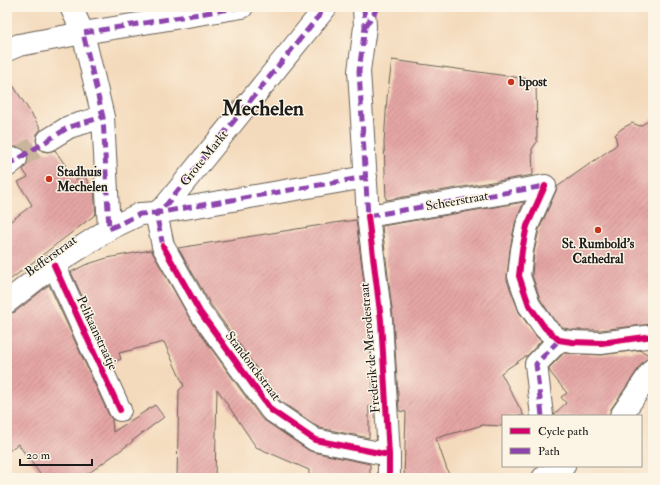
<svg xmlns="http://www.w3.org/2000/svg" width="660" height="485" viewBox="0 0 660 485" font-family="'IM FELL Double Pica',serif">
<defs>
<pattern id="building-hatch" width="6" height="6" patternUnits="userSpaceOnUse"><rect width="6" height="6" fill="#e4a5a4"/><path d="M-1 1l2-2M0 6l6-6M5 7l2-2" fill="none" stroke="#c38d8d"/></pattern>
</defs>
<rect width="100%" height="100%" fill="#fcf5e5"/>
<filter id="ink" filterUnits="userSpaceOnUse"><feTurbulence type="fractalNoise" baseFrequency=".025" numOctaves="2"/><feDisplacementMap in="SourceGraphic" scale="8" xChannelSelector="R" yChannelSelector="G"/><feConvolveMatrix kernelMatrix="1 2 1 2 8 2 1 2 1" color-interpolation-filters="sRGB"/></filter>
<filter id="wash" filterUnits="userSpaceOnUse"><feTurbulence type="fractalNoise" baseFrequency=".012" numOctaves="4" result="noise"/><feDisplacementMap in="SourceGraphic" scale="16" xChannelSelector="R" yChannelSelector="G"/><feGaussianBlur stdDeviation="0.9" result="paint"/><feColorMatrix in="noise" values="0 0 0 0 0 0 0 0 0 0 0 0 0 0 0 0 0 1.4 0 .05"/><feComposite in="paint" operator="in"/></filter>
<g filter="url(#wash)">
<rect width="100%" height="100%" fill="#f4dabc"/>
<g id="blocks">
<path fill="url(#building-hatch)" d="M 392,60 L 536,80 L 537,142 L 532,149 L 533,175 L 386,200 L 384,143 L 387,98 Z
M 7,76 L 41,129 L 37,134 L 36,140 L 38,147 L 42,151 L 48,152 L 55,150 L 75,180 L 83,174 L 94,191 L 96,214 L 7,282 L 7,224 L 32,205 L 18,182 L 28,177 L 23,170 L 27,164 L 28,157 L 26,151 L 21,148 L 15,147 L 9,149 L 7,145 Z
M 653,118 L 653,324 L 600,330 L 573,330 L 564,328 L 554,320 L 540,299 L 532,275 L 534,252 L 539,230 L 556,191 L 557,187 L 615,146 L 617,144 L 615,135 L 621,129 L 632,123 L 640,126 Z
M 524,202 L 515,223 L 510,249 L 507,275 L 507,280 L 519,312 L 535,335 L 541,341 L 529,354 L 501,373 L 524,416 L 503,416 L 503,426 L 483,425 L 436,438 L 450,478 L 404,478 L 406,412 L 399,411 L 393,318 L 382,226 Z
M 356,220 L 369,321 L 374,407 L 369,406 L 369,438 L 320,428 L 280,401 L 211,305 L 178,248 L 334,223 Z
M 151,250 L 190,319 L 261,418 L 308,450 L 313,452 L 370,464 L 370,478 L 309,478 L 309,470 L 256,447 L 217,389 L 215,478 L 177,478 L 179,390 L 184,386 L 164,342 L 119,353 L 121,359 L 112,363 L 71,272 L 85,265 L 107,258 Z
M 49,285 L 109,415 L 112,419 L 113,432 L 155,405 L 164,417 L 132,441 L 132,442 L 82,478 L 43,478 L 18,444 L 7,452 L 7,314 L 15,312 Z
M 639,350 L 650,355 L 649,357 L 643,362 L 611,409 L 609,416 L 554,416 L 554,414 L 566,403 L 561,397 L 567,393 L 550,372 L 549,368 L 564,353 L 601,355 Z"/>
</g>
</g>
<g filter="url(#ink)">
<use href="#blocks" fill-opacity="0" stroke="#685e54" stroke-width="1"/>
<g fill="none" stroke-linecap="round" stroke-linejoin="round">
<path stroke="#c9b49c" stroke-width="22" stroke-dasharray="22 11" stroke-linecap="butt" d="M 16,159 L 48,140"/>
<defs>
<path id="minor" d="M 71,7 L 83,33 L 103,117 L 109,229
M 364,7 L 365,27 L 359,71 L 368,216 L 381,320 L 389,455 L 389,478
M 7,50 L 19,45 L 83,33 L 242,7
M 48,140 L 69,127 L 103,117
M 7,166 L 16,159
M 366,177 L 156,213 L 163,246 L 200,312 L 271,410 L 315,440 L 389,455
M 545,186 L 527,226 L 522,250 L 519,276 L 529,305 L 545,328 L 559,340 L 572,342 L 601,343 L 653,336
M 368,216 L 545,186
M 54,265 L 120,410
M 7,302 L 54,265 L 109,229 L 140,214 L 156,213 L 166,205 L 326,7
M 542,416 L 536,364 L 559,340
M 621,416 L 653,369
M 543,478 L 555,473 L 564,466"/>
</defs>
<use href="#minor" stroke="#685e54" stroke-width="24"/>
<use href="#minor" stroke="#fff" stroke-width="22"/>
<path stroke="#8e44ad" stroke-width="5" stroke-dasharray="10 5" stroke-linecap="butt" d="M 242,7 L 83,33 L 103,117 L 109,229 L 140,214 L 156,213 L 166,205 L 326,7
M 364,7 L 365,27 L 359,71 L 368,216 L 545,186
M 365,27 L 378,7
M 7,166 L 69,127 L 103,117
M 163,246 L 156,213 L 366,177
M 542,416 L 536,364 L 559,340"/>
<defs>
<path id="cycleway" d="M 545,186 L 527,226 L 522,250 L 519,276 L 529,305 L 545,328 L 559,340 L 572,342 L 601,343 L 653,336
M 368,216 L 381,320 L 389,455 L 389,478
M 163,246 L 200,312 L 271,410 L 315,440 L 389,455
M 54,265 L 120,410"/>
</defs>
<use href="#cycleway" stroke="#fcf5e5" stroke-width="8"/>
<use href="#cycleway" stroke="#d6006c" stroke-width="6"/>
</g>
</g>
<g fill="#c8321e" stroke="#fcf5e5" stroke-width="1.5">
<circle cx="511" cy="82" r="4"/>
<circle cx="49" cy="179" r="4"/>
<circle cx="598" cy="230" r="4"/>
</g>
<g text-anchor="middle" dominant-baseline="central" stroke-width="3" stroke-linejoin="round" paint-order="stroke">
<g font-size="13" font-weight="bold" fill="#1c1c1c" stroke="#fcf5e5" text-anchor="start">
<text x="519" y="82">bpost</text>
<text x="57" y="172">Stadhuis<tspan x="57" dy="15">Mechelen</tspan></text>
<text x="598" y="244" text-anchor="middle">St. Rumbold's<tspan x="598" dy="15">Cathedral</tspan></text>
</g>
<g font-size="13" fill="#1c1c1c" stroke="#fcf5e5">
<text transform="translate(204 158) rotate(-51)">Grote Markt</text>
<text transform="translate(457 201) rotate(-10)">Scheerstraat</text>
<text transform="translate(51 256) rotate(-36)">Befferstraat</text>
<text transform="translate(97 333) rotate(65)">Pelikaanstraatje</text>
<text transform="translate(370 348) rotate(-95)">Frederik de Merodestraat</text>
<text transform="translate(253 366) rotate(53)">Standonckstraat</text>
</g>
<g font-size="21" font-weight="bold" fill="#1c1c1c" stroke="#fcf5e5">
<text x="263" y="108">Mechelen</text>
</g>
</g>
<rect width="660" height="485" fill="none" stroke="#fcf5e5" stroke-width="24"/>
<rect x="502" y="415" width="140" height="52" fill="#fcf5e5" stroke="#a29e95"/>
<rect x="510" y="428" width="20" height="6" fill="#d6006c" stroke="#a29e95"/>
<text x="538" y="435" font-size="12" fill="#1c1c1c">Cycle path</text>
<rect x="510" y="448" width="20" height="6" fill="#8e44ad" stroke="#a29e95"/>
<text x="538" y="455" font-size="12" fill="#1c1c1c">Path</text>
<path d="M20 459v6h72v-6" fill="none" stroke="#1c1c1c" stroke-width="2"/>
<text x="26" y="459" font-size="12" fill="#1c1c1c" stroke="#fcf5e5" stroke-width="3" paint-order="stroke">20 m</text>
</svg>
